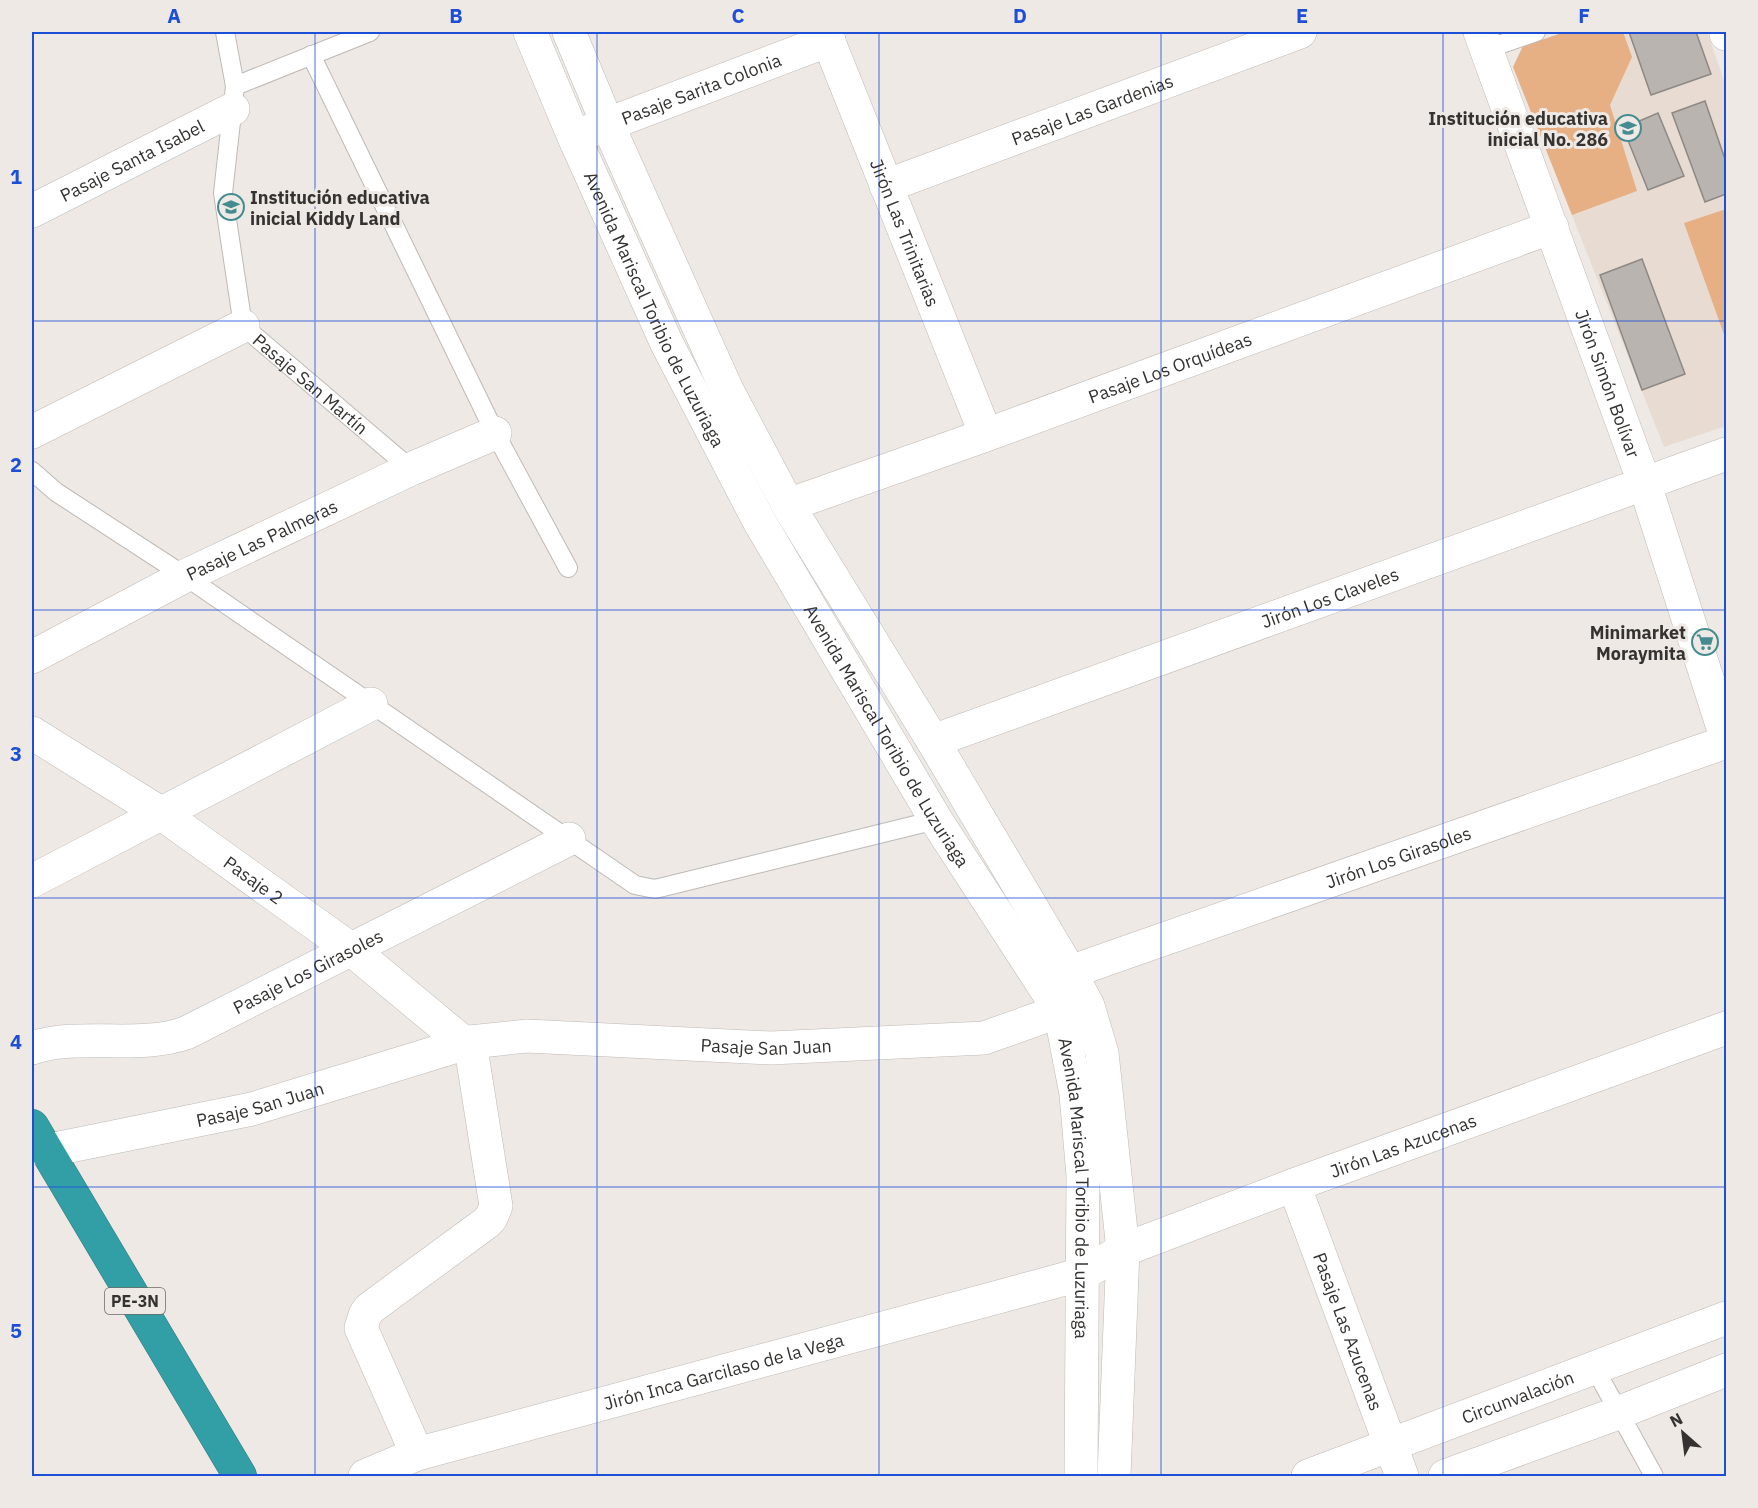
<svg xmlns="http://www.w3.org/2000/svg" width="1758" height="1508" viewBox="0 0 1758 1508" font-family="'IBM Plex Sans',sans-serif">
<rect width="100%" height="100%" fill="#eee9e4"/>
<path fill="#e8dcd2" d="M 1565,32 L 1707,32 L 1726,86 L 1726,426 L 1664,447 L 1513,67 L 1523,46 Z"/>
<path fill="#e6af84" d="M 1565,32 L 1623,32 L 1632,57 L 1610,105 L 1637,191 L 1572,215 L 1513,67 L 1523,46 Z
M 1726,209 L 1726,340 L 1684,223 Z"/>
<path fill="#b9b4af" stroke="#8e8884" stroke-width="1.5" d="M 1629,32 L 1696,32 L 1711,74 L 1651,95 Z
M 1705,101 L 1726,162 L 1726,194 L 1705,202 L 1672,113 Z
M 1658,113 L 1684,176 L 1648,190 L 1623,128 Z
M 1642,259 L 1685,374 L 1642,390 L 1600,275 Z"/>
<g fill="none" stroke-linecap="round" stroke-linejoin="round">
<defs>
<g id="lane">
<path id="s1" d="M 225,32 L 235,86 L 223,193 L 243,326 L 411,469"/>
<path d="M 1487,49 L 1536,32"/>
<path d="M 311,55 L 495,433 L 568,568"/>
<path d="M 235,86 L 370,32"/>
<path d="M 32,471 L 56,492 L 185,576 L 635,885 L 655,889 L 936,820"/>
<path d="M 1594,1367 L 1654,1476"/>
</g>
<g id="street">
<path id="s2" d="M 825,32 L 986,435"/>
<path id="s3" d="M 1480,32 L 1645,485 L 1726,737"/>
<path d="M 1726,32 L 1726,34"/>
<path id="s4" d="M 574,137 L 829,40"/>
<path id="s5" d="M 886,186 L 1300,32"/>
<path id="s6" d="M 32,211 L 233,109"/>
<path d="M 32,432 L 243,326"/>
<path id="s7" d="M 788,505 L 986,435 L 1552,227"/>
<path id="s8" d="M 32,657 L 185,576 L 411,469 L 495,433"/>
<path id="s9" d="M 32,733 L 162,814 L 352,950 L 464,1043"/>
<path id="s10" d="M 933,741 L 1726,454"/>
<path d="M 32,881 L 371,704"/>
<path id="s11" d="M 1070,972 L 1726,742"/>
<path id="s12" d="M 32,1048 C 81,1032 136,1050 186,1033 L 569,839"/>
<path id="s13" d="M 45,1151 L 252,1109 L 470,1042 L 527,1036 L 771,1048 L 984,1038 L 1060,1011"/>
<path id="s14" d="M 1294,1185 L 1402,1476"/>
<path d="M 417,1454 L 361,1328 L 365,1315 L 369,1309 L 486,1223 L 491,1218 L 496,1206 L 470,1042"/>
<path id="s15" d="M 365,1476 L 417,1454 L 1083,1274 L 1123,1250 L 1294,1185 L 1726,1028"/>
</g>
<g id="secondary">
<path id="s16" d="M 530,32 L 574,137 L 667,344 L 759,521 L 936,820 L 1060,1011 L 1076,1094 L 1083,1176 L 1081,1476"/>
<path d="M 569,32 L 607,123 L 727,390 L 788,505 L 933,741 L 1070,972 L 1088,1006 L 1102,1053 L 1123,1250 L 1114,1476"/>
<path id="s17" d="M 1308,1476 L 1726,1318"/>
<path d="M 1445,1476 L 1610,1416 L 1726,1370"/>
</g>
<path id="highway" d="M 32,1126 L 240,1476"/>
</defs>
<use href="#lane" stroke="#bfb9b5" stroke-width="20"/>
<use href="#street" stroke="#bfb9b5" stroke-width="34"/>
<use href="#secondary" stroke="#bfb9b5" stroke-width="34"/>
<use href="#highway" stroke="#32797c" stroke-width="34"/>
<use href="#lane" stroke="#fff" stroke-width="18"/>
<use href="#street" stroke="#fff" stroke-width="33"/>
<use href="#secondary" stroke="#fff" stroke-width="33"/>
<use href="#highway" stroke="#319fa5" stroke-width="33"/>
</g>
<path fill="none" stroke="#1d4ed8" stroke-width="1.5" stroke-opacity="0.55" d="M 315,32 L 315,1476M 597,32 L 597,1476M 879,32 L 879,1476M 1161,32 L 1161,1476M 1443,32 L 1443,1476M 32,321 L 1726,321M 32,610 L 1726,610M 32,898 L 1726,898M 32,1187 L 1726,1187"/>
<defs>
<symbol id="school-ring" viewBox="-11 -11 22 22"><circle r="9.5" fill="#eee9e4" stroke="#448c90" stroke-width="1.5"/><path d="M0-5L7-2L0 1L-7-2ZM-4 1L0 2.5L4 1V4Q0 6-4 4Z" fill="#448c90"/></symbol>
<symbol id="supermarket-ring" viewBox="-11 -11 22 22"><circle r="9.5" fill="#eee9e4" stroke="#448c90" stroke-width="1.5"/><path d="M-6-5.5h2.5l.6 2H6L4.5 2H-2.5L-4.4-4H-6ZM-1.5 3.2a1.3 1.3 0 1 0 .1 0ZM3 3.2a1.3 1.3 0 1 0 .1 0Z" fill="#448c90"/></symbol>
</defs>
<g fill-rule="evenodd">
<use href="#school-ring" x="1613" y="113" width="30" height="30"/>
<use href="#school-ring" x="216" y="192" width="30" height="30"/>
<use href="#supermarket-ring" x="1690" y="627" width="30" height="30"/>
</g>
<g text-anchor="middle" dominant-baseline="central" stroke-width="6" stroke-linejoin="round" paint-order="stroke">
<rect fill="#eee9e4" stroke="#6c6a67" stroke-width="1.5" x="105" y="1288" width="60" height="26" rx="4.5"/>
<g font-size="16" font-weight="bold" fill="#353331">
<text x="135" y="1301">PE-3N</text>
</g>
<g font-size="18" fill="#353331" stroke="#eee9e4">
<text stroke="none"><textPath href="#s4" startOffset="136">Pasaje Sarita Colonia</textPath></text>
<text stroke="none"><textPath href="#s5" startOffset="220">Pasaje Las Gardenias</textPath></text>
<text stroke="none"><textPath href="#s6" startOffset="112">Pasaje Santa Isabel</textPath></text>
<text stroke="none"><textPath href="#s2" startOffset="216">Jirón Las Trinitarias</textPath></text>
<text stroke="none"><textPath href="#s16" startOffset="304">Avenida Mariscal Toribio de Luzuriaga</textPath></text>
<text stroke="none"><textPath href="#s7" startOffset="406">Pasaje Los Orquídeas</textPath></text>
<text stroke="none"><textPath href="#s3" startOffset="374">Jirón Simón Bolívar</textPath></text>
<text stroke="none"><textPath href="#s1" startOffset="386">Pasaje San Martín</textPath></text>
<text stroke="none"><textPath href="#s8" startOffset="258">Pasaje Las Palmeras</textPath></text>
<text stroke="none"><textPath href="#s10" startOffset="422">Jirón Los Claveles</textPath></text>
<text stroke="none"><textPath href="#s16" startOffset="790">Avenida Mariscal Toribio de Luzuriaga</textPath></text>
<text stroke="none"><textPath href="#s11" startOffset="348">Jirón Los Girasoles</textPath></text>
<text stroke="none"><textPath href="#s9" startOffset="266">Pasaje 2</textPath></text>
<text stroke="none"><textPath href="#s12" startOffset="292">Pasaje Los Girasoles</textPath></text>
<text stroke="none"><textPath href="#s13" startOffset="736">Pasaje San Juan</textPath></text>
<text stroke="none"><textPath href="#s13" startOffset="220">Pasaje San Juan</textPath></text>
<text stroke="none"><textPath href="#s15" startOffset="1092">Jirón Las Azucenas</textPath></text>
<text stroke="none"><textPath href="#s16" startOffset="1294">Avenida Mariscal Toribio de Luzuriaga</textPath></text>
<text stroke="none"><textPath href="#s14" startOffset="156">Pasaje Las Azucenas</textPath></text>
<text stroke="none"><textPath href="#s15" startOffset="374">Jirón Inca Garcilaso de la Vega</textPath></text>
<text stroke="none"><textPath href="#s17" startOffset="224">Circunvalación</textPath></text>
</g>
<g font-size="18" font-weight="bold" fill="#353331" stroke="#eee9e4" text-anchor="end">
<text x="1608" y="118">Institución educativa<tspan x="1608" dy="21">inicial No. 286</tspan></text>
<text x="250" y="197" text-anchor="start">Institución educativa<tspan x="250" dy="21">inicial Kiddy Land</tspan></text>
<text x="1686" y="632">Minimarket<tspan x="1686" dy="21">Moraymita</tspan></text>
</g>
</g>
<rect width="1758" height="1508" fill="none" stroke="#eee9e4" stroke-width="66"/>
<g transform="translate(1683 1433) rotate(332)" stroke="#eee9e4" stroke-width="4.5" paint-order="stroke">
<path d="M0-4.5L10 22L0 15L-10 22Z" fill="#353331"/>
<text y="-9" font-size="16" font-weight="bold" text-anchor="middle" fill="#353331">N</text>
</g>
<rect x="33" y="33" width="1692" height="1442" fill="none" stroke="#1d4ed8" stroke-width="2"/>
<g font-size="20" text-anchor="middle" font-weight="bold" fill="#1d4ed8">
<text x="174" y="23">A</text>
<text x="456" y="23">B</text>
<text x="738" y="23">C</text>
<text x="1020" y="23">D</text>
<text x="1302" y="23">E</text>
<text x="1584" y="23">F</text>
<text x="16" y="184">1</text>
<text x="16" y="472">2</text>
<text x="16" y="761">3</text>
<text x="16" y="1049">4</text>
<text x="16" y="1338">5</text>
</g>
</svg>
